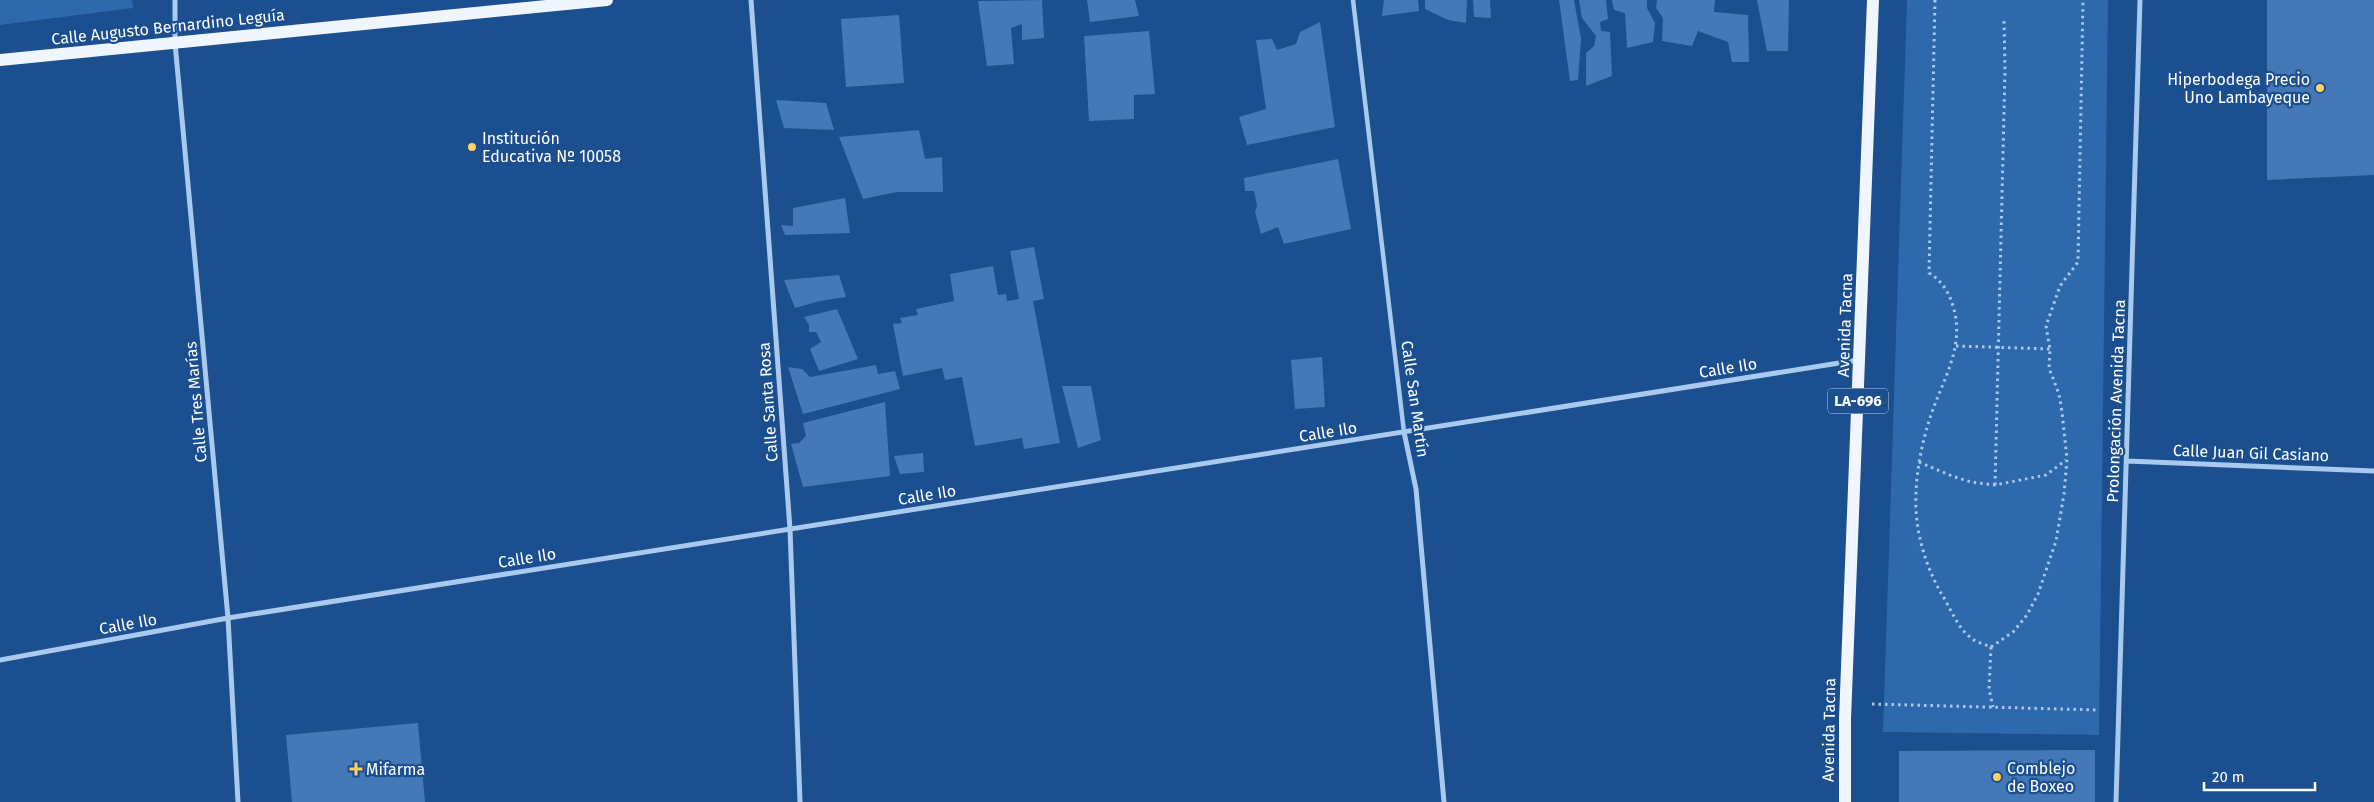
<svg xmlns="http://www.w3.org/2000/svg" width="2374" height="802" viewBox="0 0 2374 802" font-family="'Fira Sans',sans-serif">
<rect width="100%" height="100%" fill="#1b4f8f"/>
<path fill="#2e69ad" d="M 0,0 L 132,0 L 133,8 L 0,25 Z
M 1907,0 L 2108,0 L 2099,735 L 1883,732 Z"/>
<path fill="#4478b7" d="M 1042,0 L 1044,38 L 1022,40 L 1022,24 L 1011,28 L 1014,64 L 987,66 L 978,1 Z
M 1087,0 L 1135,0 L 1139,16 L 1090,22 Z
M 1384,0 L 1418,0 L 1419,11 L 1382,16 Z
M 1425,0 L 1467,0 L 1466,23 L 1448,20 L 1425,9 Z
M 1473,0 L 1490,0 L 1491,18 L 1474,17 Z
M 1559,0 L 1574,0 L 1581,39 L 1578,80 L 1570,81 Z
M 1579,0 L 1606,0 L 1608,19 L 1600,22 L 1601,31 L 1610,32 L 1612,76 L 1586,86 L 1586,53 L 1594,46 L 1596,36 L 1582,18 Z
M 1612,0 L 1647,0 L 1647,8 L 1655,23 L 1653,42 L 1627,48 L 1625,13 L 1614,10 Z
M 1657,0 L 1715,0 L 1714,12 L 1748,15 L 1749,62 L 1732,62 L 1728,42 L 1698,31 L 1692,46 L 1662,41 L 1663,18 L 1656,8 Z
M 1757,0 L 1789,0 L 1788,51 L 1767,51 Z
M 2267,0 L 2374,0 L 2374,175 L 2267,180 Z
M 899,15 L 904,83 L 846,87 L 841,19 Z
M 1320,22 L 1335,127 L 1247,145 L 1239,117 L 1266,109 L 1256,40 L 1272,39 L 1277,50 L 1296,44 L 1300,32 Z
M 1149,31 L 1155,94 L 1134,95 L 1134,119 L 1089,121 L 1084,36 Z
M 776,100 L 826,103 L 834,130 L 784,128 Z
M 919,130 L 925,159 L 942,157 L 943,192 L 897,192 L 863,199 L 839,137 Z
M 1338,159 L 1351,229 L 1284,244 L 1278,227 L 1261,234 L 1255,212 L 1257,206 L 1254,191 L 1245,191 L 1244,178 Z
M 845,198 L 850,233 L 785,235 L 781,225 L 793,226 L 793,208 Z
M 1034,247 L 1044,299 L 1033,301 L 1060,443 L 1024,449 L 1022,438 L 975,446 L 962,377 L 945,380 L 942,368 L 903,376 L 893,324 L 902,323 L 900,318 L 918,315 L 916,309 L 954,301 L 950,274 L 993,266 L 998,295 L 1006,294 L 1007,301 L 1019,299 L 1010,251 Z
M 839,275 L 846,297 L 820,301 L 795,308 L 784,280 Z
M 837,309 L 858,359 L 819,371 L 810,349 L 821,342 L 816,332 L 809,332 L 809,325 L 804,317 Z
M 1322,357 L 1325,407 L 1295,409 L 1291,360 Z
M 876,365 L 878,374 L 895,371 L 900,389 L 803,414 L 788,367 L 802,369 L 810,377 Z
M 1062,386 L 1091,386 L 1101,440 L 1078,448 Z
M 885,402 L 890,476 L 803,487 L 791,444 L 799,443 L 806,436 L 803,423 Z
M 923,453 L 924,472 L 900,474 L 894,456 Z
M 418,723 L 425,802 L 292,802 L 286,735 Z
M 2095,750 L 2095,802 L 1899,802 L 1899,751 Z"/>
<g fill="none" stroke-linecap="round" stroke-linejoin="round">
<path stroke="#a9c9ee" stroke-width="3" stroke-dasharray="2.5 4" stroke-linecap="butt" d="M 1935,0 L 1929,273 C 1941,280 1949,292 1953,306 C 1966,348 1941,382 1929,421 C 1922,443 1917,469 1916,492 C 1914,527 1924,563 1941,593 C 1950,607 1957,627 1970,637 C 1975,642 1984,644 1991,647 L 1989,689 L 1993,707
M 1956,346 L 2050,349
M 1919,462 L 1952,476 L 1971,482 L 1995,485 L 2046,475 L 2066,460
M 1995,485 L 2005,71 L 2004,19
M 1991,647 L 2013,632 L 2027,615 L 2038,594 L 2056,541 L 2064,494 L 2067,459 L 2062,412 L 2059,394 L 2049,368 L 2050,349 L 2046,326 L 2060,286 L 2078,262 L 2083,0
M 1872,704 L 2098,710"/>
<path stroke="#a9c9ee" stroke-width="4.5" d="M 1353,0 L 1404,432"/>
<path stroke="#a9c9ee" stroke-width="5" d="M 175,0 L 175,43 L 228,618 L 238,802
M 751,0 L 790,529 L 800,802
M 1404,432 L 1416,489 L 1444,802
M 2127,461 L 2374,471
M 0,660 L 228,618 L 1858,360
M 2116,802 L 2140,0"/>
<path stroke="#f0f6ff" stroke-width="12" d="M 0,60 L 607,0
M 1845,802 L 1845,719 L 1873,0"/>
</g>
<g fill="#ffd166" stroke="#1b4f8f" stroke-width="2">
<circle cx="2320" cy="88" r="5"/>
<circle cx="472" cy="147" r="5"/>
<path d="M353.5 761.5h5v5h5v5h-5v5h-5v-5h-5v-5h5z"/>
<circle cx="1997" cy="777" r="5"/>
</g>
<g text-anchor="middle" dominant-baseline="central" stroke-width="4.5" stroke-linejoin="round" paint-order="stroke">
<rect fill="#1b4f8f" stroke="#bbcadd" stroke-width="1" x="1828" y="388.5" width="60" height="25" rx="4"/>
<g font-size="15" font-weight="bold" fill="#fff">
<text x="1858" y="401">LA-696</text>
</g>
<g font-size="16" fill="#fff" stroke="#1b4f8f">
<text transform="translate(168 27) rotate(-6)">Calle Augusto Bernardino Leguía</text>
<text transform="translate(1845 325) rotate(-88)">Avenida Tacna</text>
<text transform="translate(1728 368) rotate(-9)">Calle Ilo</text>
<text transform="translate(1415 399) rotate(82)">Calle San Martín</text>
<text transform="translate(2116 401) rotate(-88)">Prolongación Avenida Tacna</text>
<text transform="translate(196 402) rotate(-95)">Calle Tres Marías</text>
<text transform="translate(768 402) rotate(-94)">Calle Santa Rosa</text>
<text transform="translate(1328 432) rotate(-9)">Calle Ilo</text>
<text transform="translate(2251 453) rotate(2)">Calle Juan Gil Casiano</text>
<text transform="translate(927 495) rotate(-9)">Calle Ilo</text>
<text transform="translate(527 558) rotate(-9)">Calle Ilo</text>
<text transform="translate(128 624) rotate(-10)">Calle Ilo</text>
<text transform="translate(1829 730) rotate(-89)">Avenida Tacna</text>
</g>
<g font-size="16" fill="#fff" stroke="#1b4f8f" text-anchor="start">
<text x="2310" y="79" text-anchor="end">Hiperbodega Precio<tspan x="2310" dy="18">Uno Lambayeque</tspan></text>
<text x="482" y="138">Institución<tspan x="482" dy="18">Educativa Nº 10058</tspan></text>
<text x="2007" y="768">Comblejo<tspan x="2007" dy="18">de Boxeo</tspan></text>
<text x="366" y="769">Mifarma</text>
</g>
</g>
<path d="M2204 782v8h111v-8" fill="none" stroke="#ffffff" stroke-width="2.5"/>
<text x="2212" y="782" font-size="15" fill="#ffffff" stroke="#1b4f8f" stroke-width="4" paint-order="stroke">20 m</text>
</svg>
